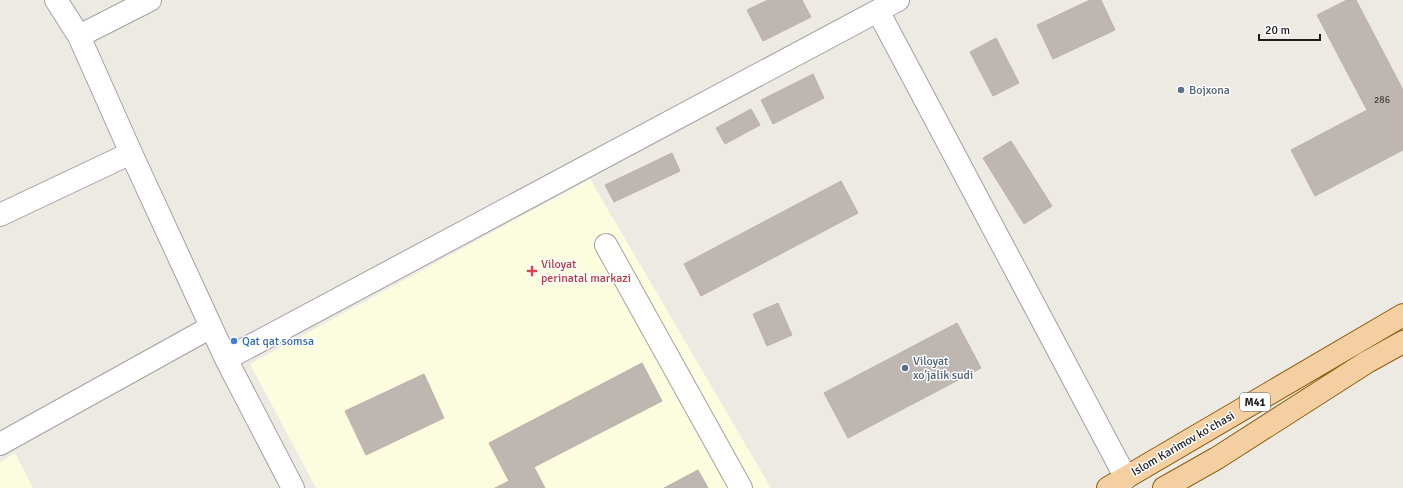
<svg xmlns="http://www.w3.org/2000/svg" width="1403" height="488" viewBox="0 0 1403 488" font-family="Signika,sans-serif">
<rect width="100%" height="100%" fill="#edeae4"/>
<path fill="#fcfcde" d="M 590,179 L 771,488 L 316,488 L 250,364 Z
M 15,453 L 33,488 L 0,488 L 0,462 Z"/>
<path fill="#bdb6b1" stroke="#beb1a7" d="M 768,0 L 802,0 L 811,17 L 763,41 L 747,10 Z
M 1090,0 L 1101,0 L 1115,30 L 1053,59 L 1037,25 Z
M 1347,0 L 1356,0 L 1403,90 L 1403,150 L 1315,196 L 1291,150 L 1367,110 L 1317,15 Z
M 996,38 L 1019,83 L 993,96 L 970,52 Z
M 813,74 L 824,98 L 773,124 L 761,100 Z
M 751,109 L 760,125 L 725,144 L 716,128 Z
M 1011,141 L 1052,206 L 1024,224 L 983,158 Z
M 672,153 L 680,171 L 614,202 L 605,185 Z
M 841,181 L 858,213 L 701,296 L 684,264 Z
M 778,303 L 792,335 L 767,346 L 753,314 Z
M 957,323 L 981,368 L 848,438 L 824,393 Z
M 642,363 L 662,401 L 534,467 L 545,488 L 495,488 L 509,481 L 489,443 Z
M 424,374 L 444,418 L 366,455 L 345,411 Z
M 698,470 L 708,488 L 664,488 Z"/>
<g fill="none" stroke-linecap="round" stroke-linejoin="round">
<defs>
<path id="minor" d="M 56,0 L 79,36 L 131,153 L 226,359 L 293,488
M 878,11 L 1126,478
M 79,36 L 150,0
M 0,215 L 131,153
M 606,245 L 741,488
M 226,359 L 898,0
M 0,444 L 211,327"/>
<path id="major" d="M 1108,488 L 1403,315
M 1164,488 L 1217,458 L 1367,362 L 1403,342"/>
</defs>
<use href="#minor" stroke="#a1a1a1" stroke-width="24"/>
<use href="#major" stroke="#8a5e0c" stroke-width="24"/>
<use href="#minor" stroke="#fff" stroke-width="22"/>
<use href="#major" stroke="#f4cfa2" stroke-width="22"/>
</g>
<g fill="#5c6f8a" stroke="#fff" stroke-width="1.5">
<circle cx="1181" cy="90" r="4"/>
<circle cx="905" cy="368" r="4"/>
</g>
<path fill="#e0444e" stroke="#fff" stroke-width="1.5" d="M530 265h4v4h4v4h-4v4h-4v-4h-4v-4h4z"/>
<circle fill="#3f7fe0" stroke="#fff" stroke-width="1.5" cx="234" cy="341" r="4"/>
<g text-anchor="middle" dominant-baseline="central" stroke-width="3" stroke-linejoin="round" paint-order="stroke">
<g font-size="10" fill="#454342">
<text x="1382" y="100">286</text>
</g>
<rect fill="#fff" stroke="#616161" stroke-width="1" x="1240" y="393" width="30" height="18" rx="3"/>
<g font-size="11" font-weight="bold" fill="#1d1d1d">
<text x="1255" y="402">M41</text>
</g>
<g font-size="12" fill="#4e5e75" stroke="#fff" text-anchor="start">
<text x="1189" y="90">Bojxona</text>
<text x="913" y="361">Viloyat<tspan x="913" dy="14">xo'jalik sudi</tspan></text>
</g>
<g font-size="12" fill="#be3a42" stroke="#fff" text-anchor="start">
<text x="541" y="264">Viloyat<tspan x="541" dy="14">perinatal markazi</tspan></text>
</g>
<g font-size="12" fill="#366cbe" stroke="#fff" text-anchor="start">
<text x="242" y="341">Qat qat somsa</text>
</g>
<g font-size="12" fill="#1d1d1d" stroke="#fff">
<text transform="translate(1183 444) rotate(-30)">Islom Karimov ko'chasi</text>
</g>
</g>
<path d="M1259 34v6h61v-6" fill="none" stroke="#1d1d1d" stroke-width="2"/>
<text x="1265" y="34" font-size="12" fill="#1d1d1d" stroke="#ffffff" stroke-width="3" paint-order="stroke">20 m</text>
</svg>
